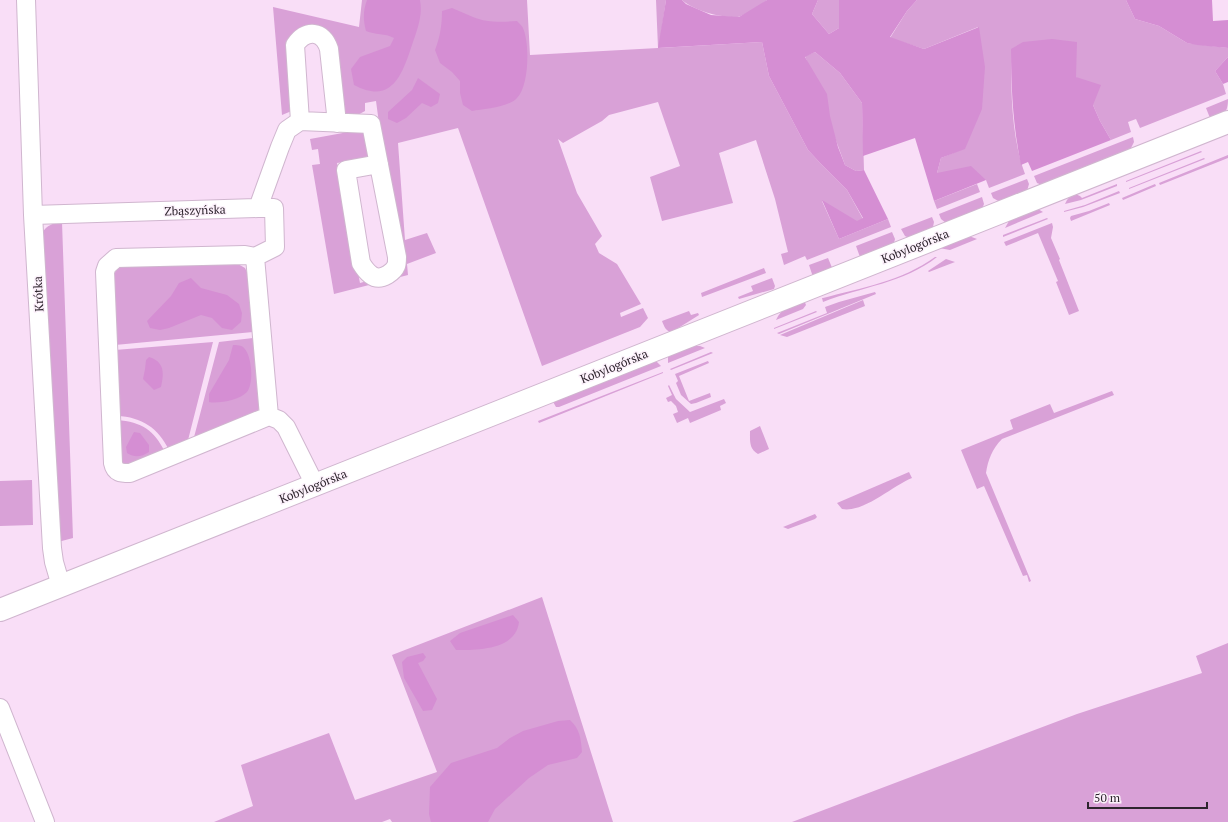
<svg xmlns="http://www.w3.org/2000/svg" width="1228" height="822" viewBox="0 0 1228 822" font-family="'PT Serif',serif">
<rect width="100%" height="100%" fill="#f9def7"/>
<path fill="#d9a1d7" d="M 362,0 L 527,0 L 530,55 L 658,48 L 656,0 L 666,0 L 659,48 L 762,42 L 769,76 L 808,150 L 822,165 L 847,190 L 863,219 L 857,222 L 822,201 L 839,239 L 888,219 L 891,227 L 807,260 L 805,256 L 784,265 L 781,254 L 788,252 L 775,199 L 756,140 L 719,153 L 733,203 L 662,221 L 650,177 L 680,166 L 658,102 L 609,115 L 602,121 L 563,143 L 558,139 L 577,193 L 602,236 L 595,244 L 599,253 L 617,264 L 641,304 L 620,313 L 621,317 L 643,308 L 648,318 L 640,327 L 542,366 L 458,128 L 398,143 L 405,240 L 427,233 L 436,253 L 407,264 L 408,275 L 334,294 L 312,165 L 320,164 L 318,149 L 312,150 L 310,139 L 359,130 L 364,132 L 369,155 L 363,159 L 337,163 L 360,283 L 399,272 L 376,101 L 365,103 L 365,111 L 354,117 L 350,117 L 345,114 L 341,109 L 334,37 L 331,34 L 303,28 L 294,110 L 282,115 L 273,7 L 359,27 Z
M 682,0 L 767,0 C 763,4 743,16 738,17 C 721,18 695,11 682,0 Z
M 818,0 L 839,0 L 839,28 L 829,34 L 812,14 Z
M 917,0 L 1126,0 L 1135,19 L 1159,26 L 1187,43 L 1228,48 L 1228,57 L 1215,71 L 1223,84 L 1226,94 L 1140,128 L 1136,119 L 1128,122 L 1131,132 L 1111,140 L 1100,121 L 1093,105 L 1076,77 L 1011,49 C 1011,90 1011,136 1025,174 L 989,188 L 986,180 L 937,173 L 941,158 L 965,148 L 978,27 L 924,49 L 890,38 L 907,11 Z
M 815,52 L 840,73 L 862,103 L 864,170 L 856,171 L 845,165 L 805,56 Z
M 1228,99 C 1228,114 1223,115 1210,118 L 1206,108 Z
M 1133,137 L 1134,142 L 1130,150 L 1042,185 L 1037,183 L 1034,176 Z
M 1201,151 L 1202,152 L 1126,182 L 1126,181 Z
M 1228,155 L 1228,158 L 1160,185 L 1159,183 Z
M 1204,158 L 1205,159 L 1129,189 L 1129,188 Z
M 1027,179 L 1029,184 L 1027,191 L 1000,202 L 993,198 L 991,193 Z
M 977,184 L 980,192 L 937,209 L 934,201 Z
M 1117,184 L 1117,186 L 1081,200 L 1065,204 L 1067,200 L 1073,193 L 1080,196 L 1082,198 Z
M 1155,184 L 1156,186 L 1123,200 L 1122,198 Z
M 1119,191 L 1120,193 L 1083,207 L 1064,212 L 1064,211 L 1085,205 Z
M 982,197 L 984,204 L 982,209 L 946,223 L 941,219 L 939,214 Z
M 1109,203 L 1110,205 L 1071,221 L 1070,218 L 1071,216 L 1089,211 Z
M 1033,208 L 1038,209 L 1043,212 L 1005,228 L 1009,221 Z
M 932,217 L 934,222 L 933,227 L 909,238 L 905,236 L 901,229 Z
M 1047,218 L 1048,219 L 1003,237 L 1003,235 Z
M 62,222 L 73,538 L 58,542 L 42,233 C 47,225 53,223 62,222 Z
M 1052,223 L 1053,227 L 1051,238 L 1060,259 L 1059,260 L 1079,311 L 1069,315 L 1056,282 L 1058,281 L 1038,233 L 1006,246 L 1004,242 Z
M 892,232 L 895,239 L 894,243 L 860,257 L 856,246 Z
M 969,236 L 977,239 L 950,250 L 939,248 Z
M 935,257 L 937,257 C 904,283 861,287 823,302 L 822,298 L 823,298 C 861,288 902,281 935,257 Z
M 828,258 L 833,270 L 813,277 L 809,265 Z
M 946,259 L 955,262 L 929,272 L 928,271 Z
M 126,263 L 238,264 L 245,268 L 248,274 L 253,332 L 115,345 L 112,279 C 115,271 118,267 126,263 Z
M 764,268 L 766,273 L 702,297 L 701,293 Z
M 772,278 L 775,286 L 774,289 L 739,299 L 738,297 L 753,291 L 751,286 Z
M 875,292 L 876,294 L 779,334 L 777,333 L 827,313 L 825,307 L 839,302 Z
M 804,300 L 806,305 L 803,309 L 776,320 C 781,308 792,305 804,300 Z
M 863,300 L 865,306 L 787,337 L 780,335 Z
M 689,311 L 691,315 L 698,313 L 699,315 L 672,332 C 666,332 664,326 662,321 Z
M 816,311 L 817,312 L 774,329 L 774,328 Z
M 253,338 L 260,405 L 258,411 L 193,441 L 219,342 Z
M 213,342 L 187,444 L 169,450 C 158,428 142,417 117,416 L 115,350 Z
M 694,346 L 700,346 L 705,348 L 668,363 L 668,355 Z
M 711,352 L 713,353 L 671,370 L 670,369 Z
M 654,361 L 657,362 L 661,366 L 559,407 L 556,407 L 552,400 Z
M 708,361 L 709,363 L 679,376 L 689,401 L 710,393 L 711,397 L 696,403 L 691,404 L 681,395 L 676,383 L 678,381 L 675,374 Z
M 663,372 L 663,373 L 539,423 L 538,421 Z
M 669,385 L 676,399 L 690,412 L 724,399 L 726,403 L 720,406 L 721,410 L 690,423 L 688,418 L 677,423 L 673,414 L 678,412 L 676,406 L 671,401 L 668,402 L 666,398 L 672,395 L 668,386 Z
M 1112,391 L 1114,395 L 1002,439 C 992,449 988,460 986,473 L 1031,581 L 1029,582 L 1027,575 L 1023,576 L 984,486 L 977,489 L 961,450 L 1013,429 L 1010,420 L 1012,419 L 1050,404 L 1054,413 Z
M 117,420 C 142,422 154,430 165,452 L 131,465 L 122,463 L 119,459 Z
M 760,426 L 769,449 L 758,454 C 749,449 750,441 750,431 Z
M 909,472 L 912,478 C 892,486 864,513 842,509 L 837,503 Z
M 32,480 L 33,525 L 0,526 L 0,481 Z
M 815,514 L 817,517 L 815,519 L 788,529 L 783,527 Z
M 542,597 L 613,822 L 392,822 L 390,819 L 382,822 L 214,822 L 253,806 L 241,765 L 329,733 L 355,800 L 437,772 L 392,655 Z
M 1228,643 L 1228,822 L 792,822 L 1077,714 L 1202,673 L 1196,656 Z"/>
<path fill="#d58ed3" d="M 367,0 L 420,0 C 423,16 417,30 412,45 C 402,75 392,105 354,85 L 351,69 L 360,57 L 390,46 L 394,38 C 385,33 375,35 366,31 C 363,20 363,11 367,0 Z
M 666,0 L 682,0 L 686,4 L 711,15 L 739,17 L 767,0 L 818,0 L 812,14 L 829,34 L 839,28 L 839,0 L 917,0 L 907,11 L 890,37 L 924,49 L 979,27 L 985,67 L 982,109 L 965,149 L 941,158 L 937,173 L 971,166 L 986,180 L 934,201 L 915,138 L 863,156 L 862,103 L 840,73 L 815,52 L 805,57 L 827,94 L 830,116 L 838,147 L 845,165 L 856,171 L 864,170 L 888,219 L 839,239 L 822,200 L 857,221 L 863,218 L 847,190 L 822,165 L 808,150 L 769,76 L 762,42 L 658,48 Z
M 1126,0 L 1212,0 L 1213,21 L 1228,20 L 1228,48 L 1197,45 L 1187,43 L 1159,26 L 1135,19 Z
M 452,8 C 459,11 466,14 473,17 C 487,23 503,22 517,21 C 519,23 522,26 523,28 C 530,44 529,86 517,98 C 509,107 484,109 472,111 L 463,105 L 460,93 L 460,81 L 452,72 L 440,63 L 435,50 C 440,37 442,25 442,11 Z
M 1052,39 L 1077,42 L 1076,77 L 1101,85 L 1093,105 L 1100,121 L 1111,140 L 1032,171 L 1028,162 L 1021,165 C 1013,126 1011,88 1011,49 L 1023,42 Z
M 1228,57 L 1228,82 L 1223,84 L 1215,71 Z
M 418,78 L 440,94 L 438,103 L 431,107 L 422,103 L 406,118 L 397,123 L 388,119 L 388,112 L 412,90 Z
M 191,278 L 201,288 L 227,295 L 239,304 L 242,313 L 241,322 L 232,330 L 222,328 L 212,318 L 201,315 L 169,328 L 160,330 L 150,328 L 147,321 L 171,296 L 179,283 Z
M 233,345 C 236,345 242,345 244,348 C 252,356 254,383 247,392 C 240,400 218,404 209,402 L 209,394 L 229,360 Z
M 149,357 C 165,362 164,373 161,387 L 154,390 L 143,379 L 145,369 L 146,360 Z
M 134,432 L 140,433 L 149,445 L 149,452 C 141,457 135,458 127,453 L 126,447 Z
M 513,615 L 519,622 C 516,650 477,650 456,650 L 450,641 L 460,633 Z
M 423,653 L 426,657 L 423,661 L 418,663 L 437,699 L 432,710 L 423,711 L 404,678 L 402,662 L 407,657 Z
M 570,720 C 580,729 581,739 582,752 L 577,758 L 548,765 L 529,778 L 495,809 L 488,822 L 431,822 L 429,814 L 430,787 L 451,763 L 497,748 L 510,738 L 523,731 L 558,721 Z"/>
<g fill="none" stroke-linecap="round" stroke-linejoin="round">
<defs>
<path id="minor" d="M 26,0 L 33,215 L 52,548 L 54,562 L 61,586
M 300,121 L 371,124 L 397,257 C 397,260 397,264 396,266 C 394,271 390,273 387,275 C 375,282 367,273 361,263 L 346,170 L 379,164
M 300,121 L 295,45 C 306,29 323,30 329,49 L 337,123
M 33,215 L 258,208 L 280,147 L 287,130 L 300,121
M 255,257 L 269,416 L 130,473 C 121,473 115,473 113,463 L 105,272 L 107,266 L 116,258 L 245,255 L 255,257 L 275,247 L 274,208 L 258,208
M 269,416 L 279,420 L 286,427 L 315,485
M 0,708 L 45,822"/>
<path id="tertiary" d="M 0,610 L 1228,122"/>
</defs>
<use href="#minor" stroke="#d0b6cf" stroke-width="20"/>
<use href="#tertiary" stroke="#d0b6cf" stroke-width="24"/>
<use href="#minor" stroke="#fff" stroke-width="18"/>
<use href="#tertiary" stroke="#fff" stroke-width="22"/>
</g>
<g text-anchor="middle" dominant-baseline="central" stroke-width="3" stroke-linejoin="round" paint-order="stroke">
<g font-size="12" fill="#2e252e" stroke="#fcf1fb">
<text transform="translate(195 210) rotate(-2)">Zbąszyńska</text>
<text transform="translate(915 246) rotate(-22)">Kobylogórska</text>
<text transform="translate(38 294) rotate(-93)">Krótka</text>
<text transform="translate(614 366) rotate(-22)">Kobylogórska</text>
<text transform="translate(313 486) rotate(-22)">Kobylogórska</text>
</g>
</g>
<path d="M1088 802v6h119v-6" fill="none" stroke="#2e252e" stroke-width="2"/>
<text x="1094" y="802" font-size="12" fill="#2e252e" stroke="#fcf1fb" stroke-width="3" paint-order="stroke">50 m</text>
</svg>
